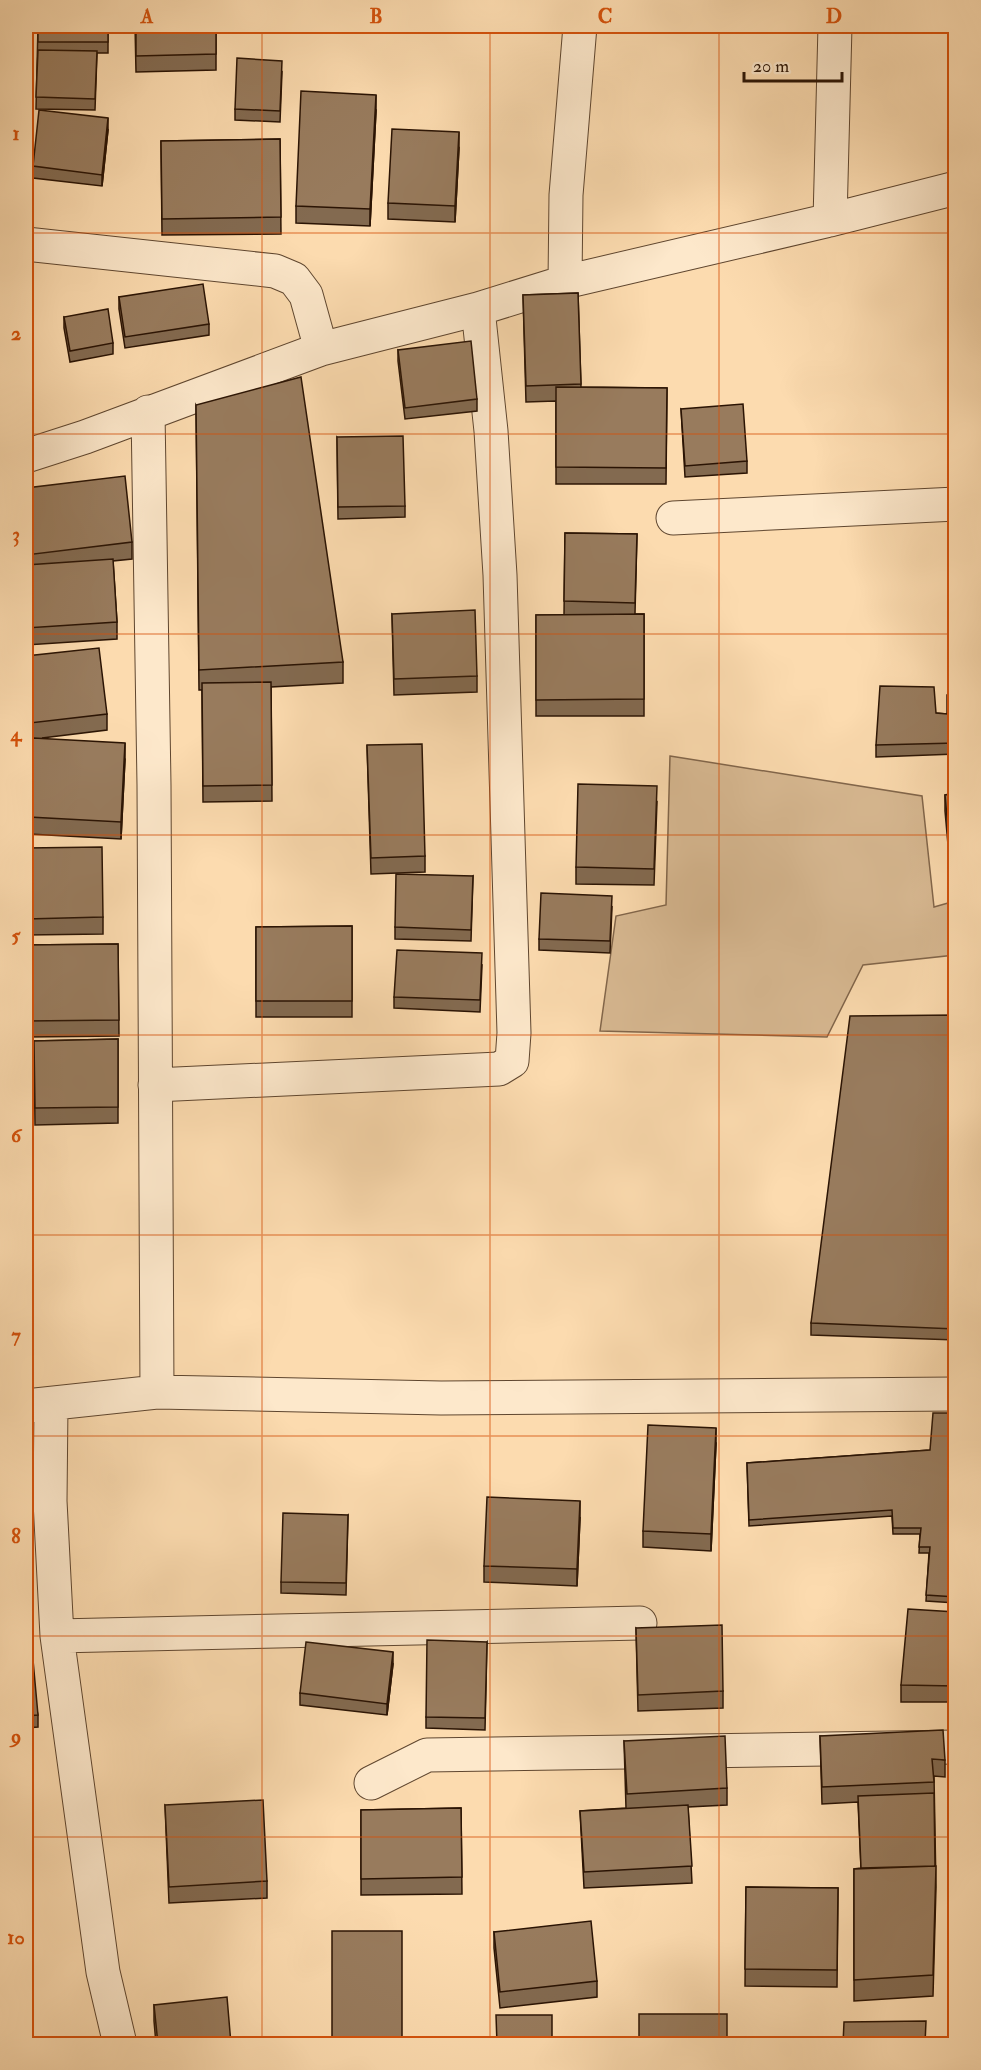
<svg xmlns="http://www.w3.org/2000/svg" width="981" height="2070" viewBox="0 0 981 2070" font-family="'IM FELL Double Pica',serif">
<rect width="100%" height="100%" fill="#fcdbaf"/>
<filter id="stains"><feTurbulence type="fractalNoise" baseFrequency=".00333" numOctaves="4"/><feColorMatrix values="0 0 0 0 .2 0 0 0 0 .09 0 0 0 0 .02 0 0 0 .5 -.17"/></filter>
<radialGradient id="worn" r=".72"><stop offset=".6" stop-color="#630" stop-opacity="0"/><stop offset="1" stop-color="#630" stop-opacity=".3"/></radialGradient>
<path fill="#d8b992" stroke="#82664b" stroke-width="1.5" d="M 670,756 L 922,796 L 934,907 L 955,901 L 955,955 L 863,965 L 827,1037 L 600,1031 L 616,916 L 666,905 Z"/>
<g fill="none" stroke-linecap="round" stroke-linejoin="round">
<defs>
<path id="minor" d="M 830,220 L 835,26
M 26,244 L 275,271 L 294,279 L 306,295 L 321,349
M 565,282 L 566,195 L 580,26
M 148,412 L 154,785 L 157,1392
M 26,456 L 85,437 L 321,349 L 478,309 L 565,282 L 830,220 L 956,188
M 673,518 L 956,504
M 155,1085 L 499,1069 L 512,1061 L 514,1033 L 500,575 L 491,431 L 478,309
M 51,1405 L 50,1501 L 57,1636 L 103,1972 L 120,2044
M 26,1406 L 157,1392 L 441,1398 L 956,1394
M 57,1636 L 640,1623
M 371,1783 L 427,1755 L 956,1747"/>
</defs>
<use href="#minor" stroke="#5f462f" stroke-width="35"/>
<use href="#minor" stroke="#fde8cb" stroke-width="33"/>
</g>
<path fill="#836a50" stroke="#2b1404" stroke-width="1.5" d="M 38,26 L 108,26 L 108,53 L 97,53 L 95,110 L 36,109 Z
M 135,26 L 216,26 L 216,70 L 136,72 Z
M 282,72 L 280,122 L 235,120 L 235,109 Z
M 376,111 L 370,226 L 296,223 L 296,206 Z
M 108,130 L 102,186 L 33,178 L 33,166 Z
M 280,139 L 281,234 L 162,235 L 161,141 Z
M 459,148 L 455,222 L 388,219 L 388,203 Z
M 578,293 L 581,387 L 667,388 L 666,484 L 556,484 L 556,401 L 526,402 L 523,295 Z
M 119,297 L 209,324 L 209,335 L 125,348 L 119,309 Z
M 64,317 L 113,343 L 113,354 L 70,362 L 64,328 Z
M 398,350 L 477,399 L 477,411 L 405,419 L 398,361 Z
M 196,405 L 343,662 L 343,683 L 271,687 L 272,801 L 203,802 L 202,690 L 199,690 Z
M 681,409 L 747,461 L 747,473 L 685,477 Z
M 337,437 L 405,506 L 405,517 L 338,519 Z
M 26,488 L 132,542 L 132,559 L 113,561 L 117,622 L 117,639 L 26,645 Z
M 565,533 L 637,534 L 635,614 L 644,614 L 644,716 L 536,716 L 536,615 L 564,615 Z
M 392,614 L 477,676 L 477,692 L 394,695 Z
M 26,656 L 107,714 L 107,730 L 42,738 L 125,759 L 121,839 L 29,834 L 29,817 L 33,739 L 30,740 L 26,706 Z
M 956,695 L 956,754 L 876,757 L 876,745 L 936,713 L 947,714 Z
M 367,745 L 425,856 L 425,872 L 371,874 Z
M 956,793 L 956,890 L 952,890 L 945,811 L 945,795 Z
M 657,802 L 654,885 L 576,884 L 576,867 Z
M 26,848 L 103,917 L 103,934 L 26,935 Z
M 473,876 L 471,941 L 395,939 L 395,927 Z
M 612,907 L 610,953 L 539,950 L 539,939 Z
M 352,926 L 352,1017 L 256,1017 L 256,927 Z
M 118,944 L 119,1036 L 26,1037 L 26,945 Z
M 482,965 L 480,1012 L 394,1008 L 394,997 Z
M 956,1015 L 956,1340 L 811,1335 L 811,1323 Z
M 118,1039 L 118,1123 L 35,1125 L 34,1041 Z
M 956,1413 L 956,1603 L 926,1601 L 929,1553 L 919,1553 L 920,1534 L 893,1534 L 892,1516 L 749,1526 L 747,1463 L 930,1450 Z
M 716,1444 L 711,1551 L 643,1547 L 643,1531 Z
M 26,1514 L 28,1514 L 29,1593 L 26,1593 Z
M 348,1515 L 346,1595 L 281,1593 L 281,1582 Z
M 580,1518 L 577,1586 L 484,1582 L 484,1566 Z
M 956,1612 L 956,1702 L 901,1702 L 901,1685 Z
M 636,1628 L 723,1691 L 723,1708 L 638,1711 Z
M 487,1642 L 485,1730 L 426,1728 L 426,1717 Z
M 26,1661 L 38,1715 L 38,1727 L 26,1728 Z
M 393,1664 L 387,1715 L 300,1705 L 300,1693 Z
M 820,1736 L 945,1760 L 945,1777 L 934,1776 L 936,1887 L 933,1996 L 854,2001 L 854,1869 L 861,1868 L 858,1802 L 822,1804 Z
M 624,1741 L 727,1788 L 727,1805 L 688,1807 L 692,1883 L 584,1888 L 580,1811 L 626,1808 Z
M 165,1805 L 267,1881 L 267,1898 L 169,1903 Z
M 461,1808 L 462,1894 L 361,1895 L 361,1810 Z
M 746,1887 L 838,1888 L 837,1987 L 745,1986 Z
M 494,1932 L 597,1981 L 597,1997 L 500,2008 L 494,1948 Z
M 154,2005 L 231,2044 L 156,2044 L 154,2021 Z"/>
<path fill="#6a5641" stroke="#2b1404" stroke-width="1.5" d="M 376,95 L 376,111 L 370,226 L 370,209 Z
M 108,118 L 108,130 L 102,186 L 102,175 Z
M 459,132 L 459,148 L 455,222 L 455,206 Z
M 125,743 L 125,759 L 121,839 L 121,822 Z
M 716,1428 L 716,1444 L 711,1551 L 711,1534 Z
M 580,1501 L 580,1518 L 577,1586 L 577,1569 Z
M 393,1652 L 393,1664 L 387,1715 L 387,1704 Z"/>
<path fill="#987b5d" stroke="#2b1404" stroke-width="1.5" d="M 38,26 L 108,26 L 108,42 L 38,42 Z
M 136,26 L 216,26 L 216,54 L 136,56 Z
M 38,50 L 97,51 L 95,99 L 36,97 Z
M 237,58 L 282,61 L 280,111 L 235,109 Z
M 301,91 L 376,95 L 370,209 L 296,206 Z
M 39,110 L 108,118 L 102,175 L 33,166 Z
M 392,129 L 459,132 L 455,206 L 388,203 Z
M 280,139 L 281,217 L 162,219 L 161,141 Z
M 203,284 L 209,324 L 125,337 L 119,297 Z
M 578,293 L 581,384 L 526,386 L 523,295 Z
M 108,309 L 113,343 L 70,351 L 64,317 Z
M 471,341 L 477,399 L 405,408 L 398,350 Z
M 301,377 L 343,662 L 199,670 L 196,405 Z
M 556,387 L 667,388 L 666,468 L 556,467 Z
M 743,404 L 747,461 L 685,466 L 681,409 Z
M 403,436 L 405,506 L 338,507 L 337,437 Z
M 125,476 L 132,542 L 26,555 L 26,488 Z
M 565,533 L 637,534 L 635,603 L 564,601 Z
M 113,559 L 117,622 L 26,628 L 26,565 Z
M 475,610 L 477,676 L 394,679 L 392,614 Z
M 644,614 L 644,699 L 536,700 L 536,615 Z
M 99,648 L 107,714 L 30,723 L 26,690 L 26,656 Z
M 271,682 L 272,785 L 203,786 L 202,683 Z
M 880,686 L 934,687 L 936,713 L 947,714 L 947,695 L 956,695 L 956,743 L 876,745 Z
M 33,738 L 125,743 L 121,822 L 29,817 Z
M 422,744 L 425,856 L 371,858 L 367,745 Z
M 578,784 L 657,786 L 654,869 L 576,867 Z
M 956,793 L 956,873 L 952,873 L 945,795 Z
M 102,847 L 103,917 L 26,919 L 26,848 Z
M 396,874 L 473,876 L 471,930 L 395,927 Z
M 541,893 L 612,896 L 610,941 L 539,939 Z
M 352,926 L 352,1001 L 256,1001 L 256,927 Z
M 118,944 L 119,1020 L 26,1021 L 26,945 Z
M 397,950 L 482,953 L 480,1000 L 394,997 Z
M 956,1015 L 956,1329 L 811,1323 L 850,1016 Z
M 118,1039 L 118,1107 L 35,1108 L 34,1041 Z
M 933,1413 L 956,1413 L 956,1597 L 926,1595 L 930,1547 L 919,1547 L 921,1528 L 893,1528 L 892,1510 L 749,1520 L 747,1463 L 930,1450 Z
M 648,1425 L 716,1428 L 711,1534 L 643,1531 Z
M 487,1497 L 580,1501 L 577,1569 L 484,1566 Z
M 283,1513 L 348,1515 L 346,1583 L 281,1582 Z
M 26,1514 L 28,1514 L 29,1582 L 26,1582 Z
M 908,1609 L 956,1612 L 956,1686 L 901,1685 Z
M 722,1625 L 723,1691 L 638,1695 L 636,1628 Z
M 427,1640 L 487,1642 L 485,1718 L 426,1717 Z
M 306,1642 L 393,1652 L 387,1704 L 300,1693 Z
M 33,1660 L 38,1715 L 26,1716 L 26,1661 Z
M 943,1730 L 945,1760 L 932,1759 L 934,1782 L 822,1787 L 820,1736 Z
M 725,1736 L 727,1788 L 627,1794 L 624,1741 Z
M 934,1793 L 935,1866 L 861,1868 L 858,1796 Z
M 263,1800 L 267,1881 L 169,1887 L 165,1805 Z
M 688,1805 L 692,1866 L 584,1872 L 580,1811 Z
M 461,1808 L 462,1877 L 361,1879 L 361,1810 Z
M 936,1866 L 933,1975 L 854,1980 L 854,1869 Z
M 746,1887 L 838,1888 L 837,1970 L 745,1969 Z
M 591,1921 L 597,1981 L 500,1992 L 494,1932 Z
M 332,1931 L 402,1931 L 402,2044 L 332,2044 Z
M 227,1997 L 231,2044 L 158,2044 L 154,2005 Z
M 639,2014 L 727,2014 L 727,2044 L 639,2044 Z
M 496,2015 L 552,2015 L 552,2044 L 497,2044 Z
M 926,2021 L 925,2044 L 843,2044 L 844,2022 Z"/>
<path fill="none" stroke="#d5520b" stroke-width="1.5" stroke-opacity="0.55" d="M 262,26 L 262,2044M 490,26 L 490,2044M 719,26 L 719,2044M 26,233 L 956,233M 26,434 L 956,434M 26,634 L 956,634M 26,835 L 956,835M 26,1035 L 956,1035M 26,1235 L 956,1235M 26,1436 L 956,1436M 26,1636 L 956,1636M 26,1837 L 956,1837"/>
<rect width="981" height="2070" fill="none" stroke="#fcdbaf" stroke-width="66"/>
<path d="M744 72v9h98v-9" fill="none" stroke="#2b1404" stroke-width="3"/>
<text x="753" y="72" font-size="18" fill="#2b1404" stroke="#fde8cb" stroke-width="4.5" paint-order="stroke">20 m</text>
<rect x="33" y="33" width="915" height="2004" fill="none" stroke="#d5520b" stroke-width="2"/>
<g font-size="20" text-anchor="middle" font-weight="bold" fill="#d5520b">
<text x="147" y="23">A</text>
<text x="376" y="23">B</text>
<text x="605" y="23">C</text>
<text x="834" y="23">D</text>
<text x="16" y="140">1</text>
<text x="16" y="340">2</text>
<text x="16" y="541">3</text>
<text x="16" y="741">4</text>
<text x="16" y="942">5</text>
<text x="16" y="1142">6</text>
<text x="16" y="1342">7</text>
<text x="16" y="1543">8</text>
<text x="16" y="1743">9</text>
<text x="16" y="1944">10</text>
</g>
<rect width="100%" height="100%" filter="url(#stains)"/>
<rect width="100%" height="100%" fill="url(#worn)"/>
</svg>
